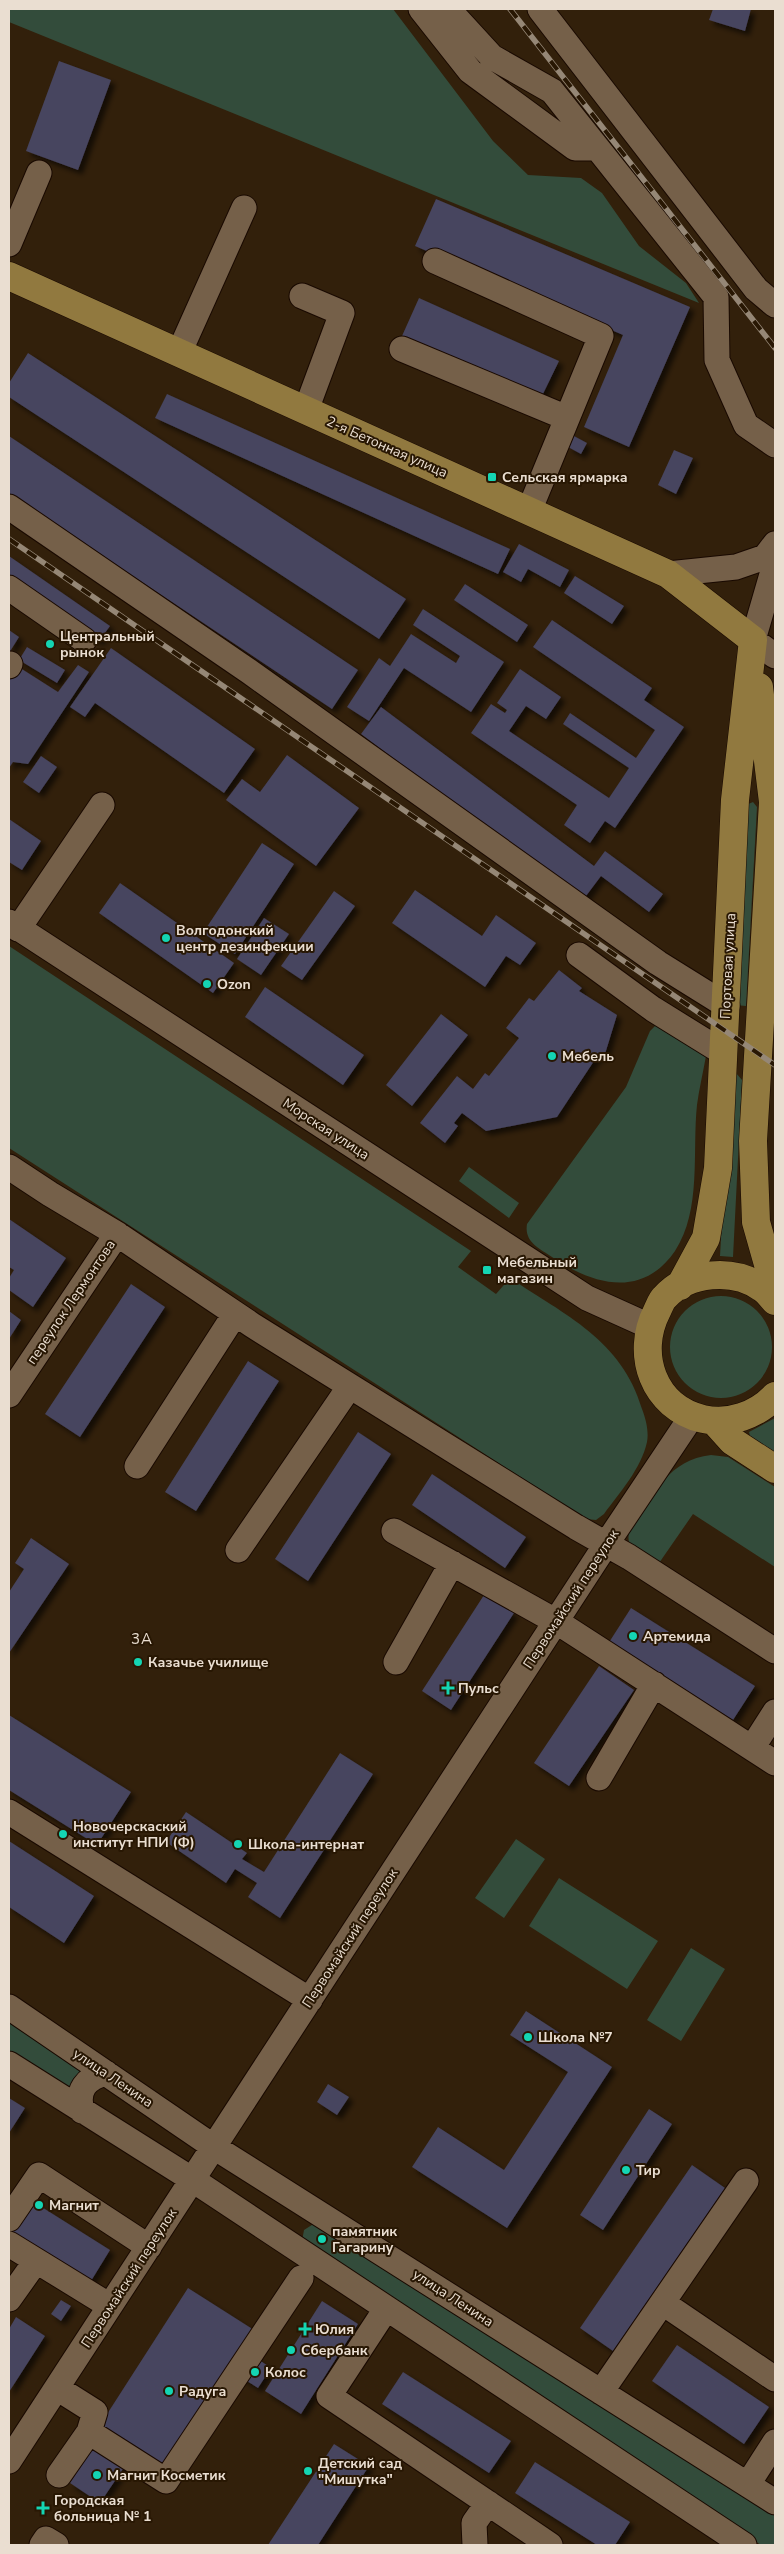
<svg xmlns="http://www.w3.org/2000/svg" width="784" height="2554" viewBox="0 0 784 2554" font-family="'Nunito Sans',sans-serif">
<defs>
<filter id="shadow"><feDropShadow dx="4.5" dy="4.5" stdDeviation="2.5" flood-color="#0009"/></filter>
</defs>
<rect width="100%" height="100%" fill="#32200b"/>
<path fill="#334c3b" d="M 9,9 L 393,9 L 493,141 L 528,175 L 581,178 L 602,193 L 639,246 L 686,283 L 699,303 L 9,22 Z
M 753,802 L 757,807 L 746,1006 L 735,1005 L 746,805 Z
M 9,946 L 471,1251 L 458,1267 L 496,1294 L 510,1278 C 565,1315 622,1340 642,1409 C 646,1419 649,1432 647,1442 C 641,1469 620,1492 604,1514 L 596,1520 L 586,1519 L 9,1148 Z
M 655,1026 L 662,1028 L 706,1056 C 703,1073 699,1089 697,1105 C 692,1151 702,1210 675,1251 C 642,1299 593,1285 552,1257 C 539,1248 524,1242 527,1224 L 626,1087 L 650,1031 Z
M 736,1073 L 742,1080 L 733,1257 L 720,1256 L 730,1079 Z
M 469,1167 L 519,1203 L 509,1218 L 459,1181 Z
M670 1347a51 51 0 1 1 102 0a51 51 0 1 1-102 0Z
M 775,1418 L 775,1452 L 750,1436 L 749,1432 Z
M 711,1455 L 728,1457 L 775,1487 L 775,1567 L 693,1514 L 657,1566 C 644,1557 625,1551 629,1533 C 652,1498 666,1460 711,1455 Z
M 516,1839 L 545,1859 L 504,1918 L 475,1898 Z
M 559,1878 L 658,1941 L 627,1989 L 529,1926 Z
M 691,1948 L 725,1969 L 681,2041 L 647,2020 Z
M 9,2010 L 85,2069 L 74,2084 L 64,2090 L 9,2053 Z
M 315,2223 L 775,2513 L 775,2545 L 761,2545 L 309,2251 L 302,2241 L 304,2230 Z"/>
<path fill="#46445e" filter="url(#shadow)" d="M 713,9 L 751,9 L 745,31 L 709,20 Z
M 59,61 L 111,80 L 78,170 L 26,151 Z
M 436,199 L 690,307 L 629,447 L 584,427 L 623,335 L 415,246 Z
M 419,298 L 559,361 L 541,398 L 402,336 Z
M 28,353 L 406,599 L 379,639 L 9,397 L 9,383 Z
M 167,394 L 510,549 L 498,574 L 155,418 Z
M 9,436 L 358,670 L 332,709 L 9,493 Z
M 574,436 L 587,443 L 581,454 L 568,447 Z
M 674,450 L 693,458 L 676,494 L 658,485 Z
M 519,544 L 569,570 L 560,587 L 528,569 L 521,582 L 503,572 Z
M 9,556 L 110,626 L 99,641 L 9,579 Z
M 575,576 L 624,606 L 612,624 L 564,593 Z
M 465,584 L 528,625 L 517,642 L 454,600 Z
M 423,609 L 504,662 L 471,712 L 404,668 L 369,721 L 347,707 L 379,658 L 390,666 L 411,634 L 456,663 L 460,656 L 413,625 Z
M 552,620 L 652,688 L 644,700 L 684,727 L 615,828 L 605,821 L 590,843 L 564,825 L 577,805 L 471,733 L 491,704 L 505,713 L 507,710 L 497,703 L 520,669 L 561,697 L 546,719 L 526,706 L 509,731 L 609,798 L 629,768 L 563,724 L 570,713 L 636,758 L 655,730 L 533,647 Z
M 9,630 L 19,637 L 9,653 Z
M 27,647 L 65,670 L 57,683 L 19,660 Z
M 111,648 L 255,749 L 224,793 L 95,703 L 85,717 L 70,707 Z
M 14,664 L 58,692 L 78,665 L 89,672 L 28,764 L 13,762 L 9,768 L 9,672 Z
M 381,707 L 594,866 L 605,851 L 663,894 L 649,912 L 601,876 L 583,900 L 361,734 Z
M 287,755 L 359,808 L 316,866 L 226,800 L 242,779 L 260,792 Z
M 41,756 L 57,767 L 39,793 L 23,782 Z
M 9,819 L 41,841 L 22,870 L 9,862 Z
M 262,843 L 294,864 L 235,954 L 203,933 Z
M 120,883 L 234,963 L 213,993 L 99,913 Z
M 415,890 L 482,936 L 496,915 L 536,943 L 520,965 L 506,956 L 485,987 L 392,923 Z
M 334,891 L 355,906 L 302,980 L 281,966 Z
M 264,918 L 289,934 L 261,975 L 237,959 Z
M 559,970 L 582,988 L 579,991 L 617,1015 L 605,1054 L 596,1058 L 557,1117 L 486,1131 L 462,1113 L 454,1123 L 458,1126 L 445,1143 L 420,1123 L 457,1076 L 473,1089 L 485,1073 L 489,1076 L 519,1038 L 506,1028 L 529,998 L 534,1001 Z
M 265,987 L 364,1055 L 343,1085 L 245,1017 Z
M 441,1014 L 468,1035 L 412,1106 L 386,1085 Z
M 9,1219 L 66,1258 L 33,1307 L 9,1290 L 9,1278 L 14,1270 L 9,1267 Z
M 131,1284 L 165,1307 L 80,1437 L 45,1414 Z
M 9,1311 L 21,1320 L 9,1339 Z
M 248,1361 L 279,1381 L 196,1511 L 165,1492 Z
M 358,1432 L 391,1454 L 308,1581 L 275,1559 Z
M 432,1474 L 526,1537 L 505,1568 L 412,1505 Z
M 31,1538 L 69,1564 L 9,1653 L 9,1592 L 24,1569 L 15,1563 Z
M 484,1595 L 514,1613 L 451,1710 L 422,1691 Z
M 631,1608 L 755,1686 L 733,1720 L 638,1660 L 606,1647 Z
M 599,1666 L 634,1690 L 569,1786 L 534,1763 Z
M 9,1715 L 131,1792 L 97,1845 L 9,1790 Z
M 340,1753 L 373,1774 L 280,1918 L 248,1897 L 257,1883 L 235,1869 L 226,1883 L 166,1842 L 186,1812 L 247,1853 L 242,1859 L 264,1872 Z
M 9,1841 L 94,1896 L 64,1943 L 9,1907 Z
M 526,2011 L 612,2067 L 507,2228 L 412,2167 L 438,2127 L 504,2170 L 568,2072 L 510,2035 Z
M 328,2084 L 349,2097 L 337,2115 L 317,2102 Z
M 9,2098 L 25,2108 L 9,2133 Z
M 649,2109 L 672,2124 L 603,2230 L 580,2215 Z
M 692,2165 L 725,2188 L 613,2351 L 580,2328 Z
M 29,2199 L 110,2250 L 91,2281 L 9,2229 Z
M 188,2288 L 254,2330 L 166,2468 L 100,2425 Z
M 61,2300 L 71,2306 L 61,2321 L 51,2314 Z
M 322,2301 L 358,2324 L 301,2414 L 265,2391 Z
M 16,2317 L 45,2336 L 9,2392 L 9,2329 Z
M 677,2345 L 769,2407 L 744,2444 L 652,2381 Z
M 252,2355 L 271,2368 L 258,2388 L 239,2376 Z
M 403,2372 L 511,2441 L 489,2473 L 382,2404 Z
M 334,2444 L 369,2466 L 318,2545 L 268,2545 Z
M 94,2446 L 125,2466 L 100,2503 L 70,2483 Z
M 535,2462 L 630,2522 L 615,2545 L 597,2545 L 515,2493 Z"/>
<g fill="none" stroke-linecap="round" stroke-linejoin="round">
<defs>
<path id="minor" d="M 421,9 L 470,71 L 575,148 L 597,148
M 448,9 L 492,57 L 552,91 L 716,297 L 717,360 L 746,425 L 775,445
M 540,9 L 756,289 L 775,305
M 9,244 L 39,173
M 435,261 L 601,336 L 529,511
M 302,296 L 342,313 L 306,410
M 402,349 L 567,418
M 179,353 L 244,208
M 9,507 L 250,672 L 658,963 L 727,1006
M 775,564 L 753,640 L 775,656
M 668,574 L 736,567 L 765,557 L 775,544
M 9,588 L 84,640
M 9,666 L 10,664
M 9,922 L 587,1298 L 649,1326
M 18,929 L 102,805
M 579,955 L 653,1009 L 724,1053
M 9,1167 L 50,1194 L 117,1234 L 252,1325 L 576,1527 L 629,1557 L 775,1651
M 9,1395 L 117,1234
M 137,1466 L 235,1314
M 394,1531 L 557,1622 L 775,1763
M 238,1550 L 350,1386
M 396,1662 L 452,1563
M 752,1748 L 775,1712
M 599,1778 L 654,1684
M 9,1812 L 310,2000
M 9,2007 L 214,2147 L 775,2502
M 9,2064 L 193,2180 L 744,2545
M 82,2111 C 76,2090 86,2078 106,2073
M 9,2219 L 39,2175 L 149,2247
M 9,2244 L 110,2306
M 9,2299 L 36,2261
M 663,2303 L 775,2379
M 386,2309 L 329,2396 L 550,2545
M 57,2388 L 95,2412 L 89,2432
M 601,2392 L 746,2181
M 9,2461 L 607,1543 L 692,1416
M 59,2475 L 89,2432 L 166,2481 L 301,2278
M 748,2484 L 775,2442
M 42,2545 L 46,2539 L 56,2545
M 475,2545 L 474,2523 L 488,2503"/>
<path id="major" d="M 9,276 L 668,574 L 753,640
M 759,687 L 773,802 L 753,1141 L 756,1222 L 775,1289
M 680,1286 L 706,1238 L 718,1168 L 735,800 L 753,640
M 775,1301 C 771,1297 767,1291 762,1288 C 734,1268 688,1271 664,1298 C 661,1301 659,1307 657,1311 C 635,1354 653,1407 703,1419 C 729,1425 757,1415 775,1396
M 714,1421 L 732,1441 L 775,1469"/>
</defs>
<use href="#minor" stroke="#190900" stroke-width="27"/>
<use href="#major" stroke="#190900" stroke-width="29"/>
<use href="#minor" stroke="#756049" stroke-width="25"/>
<use href="#major" stroke="#91793f" stroke-width="28"/>
<defs>
<path id="rail" d="M 510,9 L 775,348
M 9,539 L 775,1065"/>
</defs>
<use href="#rail" stroke="#958776" stroke-width="5.5"/>
<use href="#rail" stroke="#281703" stroke-width="4" stroke-dasharray="11" stroke-linecap="butt"/>
</g>
<g fill="#14d5b3" stroke="#281703" stroke-width="2">
<rect x="487" y="472" width="10" height="10" rx="2.5"/>
<circle cx="50" cy="644" r="5"/>
<circle cx="166" cy="938" r="5"/>
<circle cx="207" cy="984" r="5"/>
<circle cx="552" cy="1056" r="5"/>
<rect x="482" y="1265" width="10" height="10" rx="2.5"/>
<circle cx="633" cy="1636" r="5"/>
<circle cx="138" cy="1662" r="5"/>
<path d="M445.5 1680.5h5v5h5v5h-5v5h-5v-5h-5v-5h5z"/>
<circle cx="63" cy="1834" r="5"/>
<circle cx="238" cy="1844" r="5"/>
<circle cx="528" cy="2037" r="5"/>
<circle cx="626" cy="2170" r="5"/>
<circle cx="39" cy="2205" r="5"/>
<circle cx="322" cy="2239" r="5"/>
<path d="M302.5 2321.5h5v5h5v5h-5v5h-5v-5h-5v-5h5z"/>
<circle cx="291" cy="2350" r="5"/>
<circle cx="255" cy="2372" r="5"/>
<circle cx="169" cy="2391" r="5"/>
<circle cx="308" cy="2471" r="5"/>
<circle cx="97" cy="2475" r="5"/>
<path d="M40.5 2500.5h5v5h5v5h-5v5h-5v-5h-5v-5h5z"/>
</g>
<g text-anchor="middle" dominant-baseline="central" stroke-width="4" stroke-linejoin="round" paint-order="stroke">
<g font-size="14" fill="#eaded1" stroke="#281703">
<text transform="translate(387 447) rotate(24)">2-я Бетонная улица</text>
<text transform="translate(728 966) rotate(-87)">Портовая улица</text>
<text transform="translate(326 1129) rotate(33)">Морская улица</text>
<text transform="translate(71 1302) rotate(-56)">переулок Лермонтова</text>
<text transform="translate(571 1599) rotate(-57)">Первомайский переулок</text>
<text transform="translate(350 1938) rotate(-57)">Первомайский переулок</text>
<text transform="translate(113 2078) rotate(34)">улица Ленина</text>
<text transform="translate(129 2278) rotate(-57)">Первомайский переулок</text>
<text transform="translate(453 2298) rotate(33)">улица Ленина</text>
</g>
<g font-size="14" font-weight="bold" fill="#eaded1" stroke="#281703" text-anchor="start">
<text x="502" y="477">Сельская ярмарка</text>
<text x="60" y="636">Центральный<tspan x="60" dy="16">рынок</tspan></text>
<text x="176" y="930">Волгодонский<tspan x="176" dy="16">центр дезинфекции</tspan></text>
<text x="217" y="984">Ozon</text>
<text x="562" y="1056">Мебель</text>
<text x="497" y="1262">Мебельный<tspan x="497" dy="16">магазин</tspan></text>
<text x="643" y="1636">Артемида</text>
<text x="148" y="1662">Казачье училище</text>
<text x="458" y="1688">Пульс</text>
<text x="73" y="1826">Новочерскаский<tspan x="73" dy="16">институт НПИ (Ф)</tspan></text>
<text x="248" y="1844">Школа-интернат</text>
<text x="538" y="2037">Школа №7</text>
<text x="636" y="2170">Тир</text>
<text x="49" y="2205">Магнит</text>
<text x="332" y="2231">памятник<tspan x="332" dy="16">Гагарину</tspan></text>
<text x="315" y="2329">Юлия</text>
<text x="301" y="2350">Сбербанк</text>
<text x="265" y="2372">Колос</text>
<text x="179" y="2391">Радуга</text>
<text x="318" y="2463">Детский сад<tspan x="318" dy="16">"Мишутка"</tspan></text>
<text x="107" y="2475">Магнит Косметик</text>
<text x="54" y="2500">Городская<tspan x="54" dy="16">больница № 1</tspan></text>
</g>
<g font-size="15" letter-spacing="1" fill="#eaded1" stroke="#281703">
<text x="142" y="1639">3А</text>
</g>
</g>
<rect width="784" height="2554" fill="none" stroke="#eaded1" stroke-width="20"/>
</svg>
